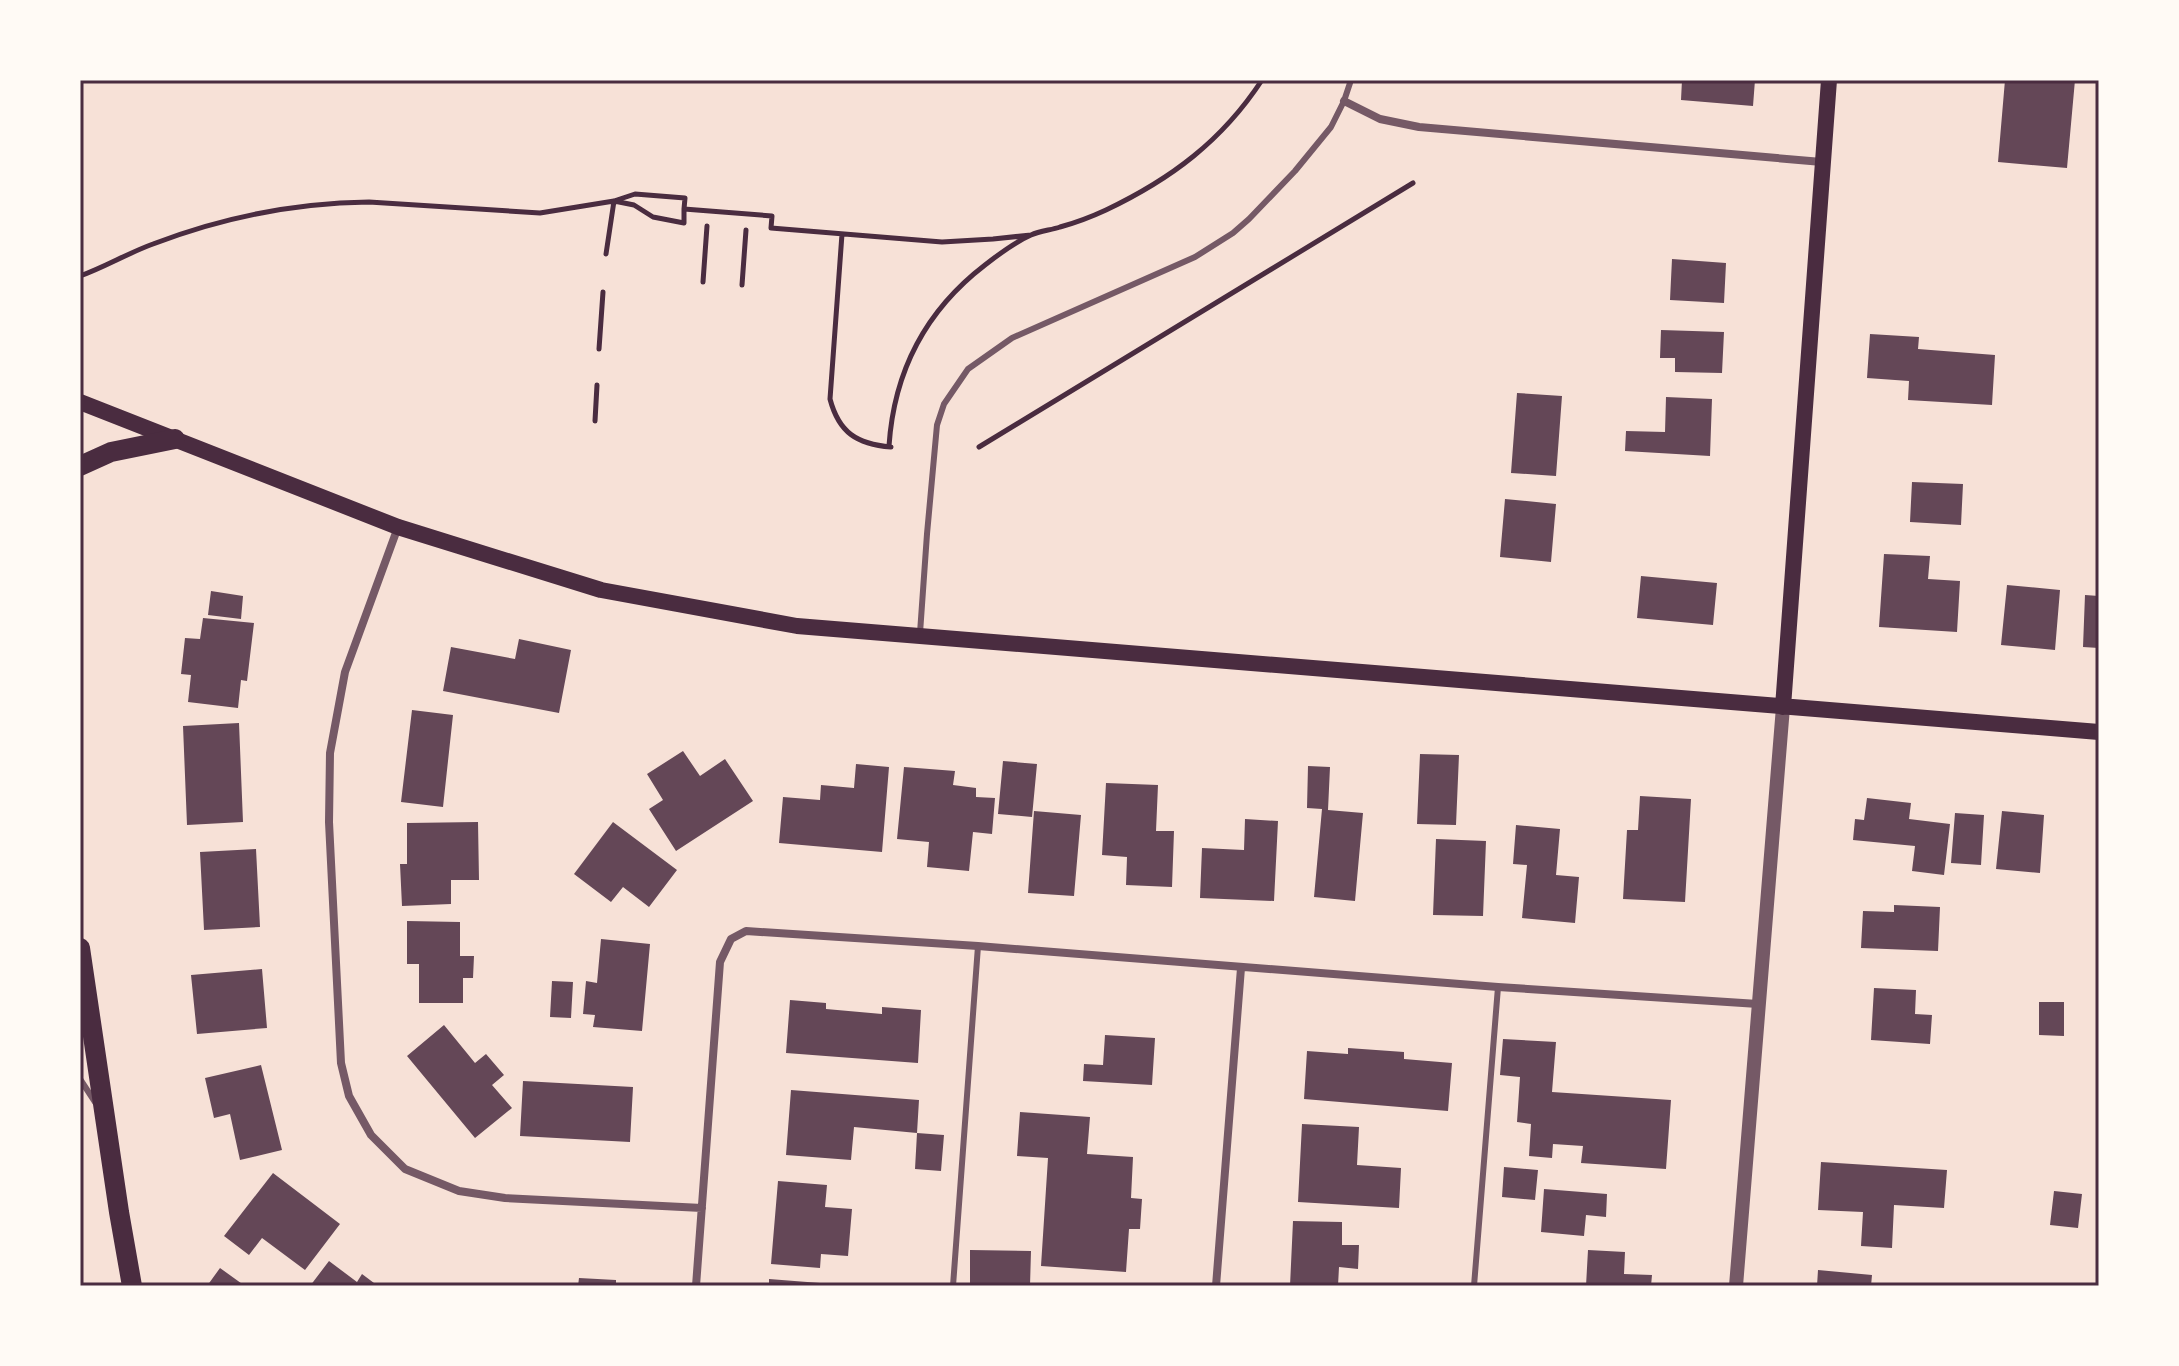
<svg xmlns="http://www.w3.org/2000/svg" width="2179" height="1366" viewBox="0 0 2179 1366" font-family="'Noto Sans',sans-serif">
<rect width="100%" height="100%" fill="#f7e1d7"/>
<path fill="#644757" d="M 1682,80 L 1755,80 L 1753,106 L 1681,100 Z
M 2005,80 L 2075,80 L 2067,168 L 1998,162 Z
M 1672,259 L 1726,263 L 1724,303 L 1670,300 Z
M 1661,330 L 1724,332 L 1722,373 L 1675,372 L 1675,358 L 1660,358 Z
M 1870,334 L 1919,337 L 1918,349 L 1995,355 L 1992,405 L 1908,400 L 1909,381 L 1867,378 Z
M 1517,393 L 1562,396 L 1556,476 L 1511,473 Z
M 1666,397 L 1712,399 L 1710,456 L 1625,451 L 1626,431 L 1665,432 Z
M 1912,482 L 1963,484 L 1961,525 L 1910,522 Z
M 1505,499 L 1556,504 L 1551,562 L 1500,557 Z
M 1884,554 L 1930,556 L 1928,579 L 1960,581 L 1957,632 L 1879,627 Z
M 1641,576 L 1717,583 L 1713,625 L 1637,618 Z
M 2007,585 L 2060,590 L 2055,650 L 2001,645 Z
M 211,591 L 243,596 L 241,619 L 208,615 Z
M 2085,595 L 2099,596 L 2099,648 L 2083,647 Z
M 203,618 L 254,623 L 247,681 L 241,680 L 238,708 L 188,702 L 191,675 L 181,674 L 185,638 L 200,639 Z
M 519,639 L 571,650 L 559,713 L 443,691 L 451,647 L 515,659 Z
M 412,710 L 453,715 L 443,807 L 401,802 Z
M 239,723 L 243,822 L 187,825 L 183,726 Z
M 683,751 L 700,776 L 725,759 L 753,801 L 676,851 L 649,809 L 663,800 L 647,774 Z
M 1420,754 L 1459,755 L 1456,825 L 1417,824 Z
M 1003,761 L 1037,764 L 1032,817 L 998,814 Z
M 856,764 L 889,767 L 882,852 L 779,843 L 783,797 L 820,800 L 821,785 L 854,788 Z
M 1308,766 L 1330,767 L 1328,810 L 1363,813 L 1355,901 L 1314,897 L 1322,809 L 1307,808 Z
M 904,767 L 955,771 L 953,785 L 976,788 L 976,797 L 995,798 L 992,834 L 973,832 L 969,871 L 927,867 L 929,842 L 897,839 Z
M 1106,783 L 1158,785 L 1156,831 L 1174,831 L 1172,887 L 1126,885 L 1127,857 L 1102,855 Z
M 1640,796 L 1691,799 L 1685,902 L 1623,899 L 1627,830 L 1638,830 Z
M 1867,798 L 1911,803 L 1909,819 L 1950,824 L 1944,875 L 1912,871 L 1915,846 L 1853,840 L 1855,819 L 1864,820 Z
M 1034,811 L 1081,815 L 1074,896 L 1028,893 Z
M 2002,811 L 2044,815 L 2040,873 L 1996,869 Z
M 1955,813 L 1984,815 L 1981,865 L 1951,863 Z
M 1245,819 L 1278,821 L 1274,901 L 1200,898 L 1202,848 L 1244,850 Z
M 478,822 L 479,880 L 451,880 L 451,904 L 402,906 L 400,864 L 407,864 L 407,823 Z
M 613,822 L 677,870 L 649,907 L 623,887 L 611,902 L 574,874 Z
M 1516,825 L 1560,829 L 1556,875 L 1579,877 L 1575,923 L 1522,918 L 1527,865 L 1513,864 Z
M 1436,839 L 1486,841 L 1483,916 L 1433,915 Z
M 256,849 L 260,927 L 204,930 L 200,852 Z
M 1894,905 L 1940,907 L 1938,951 L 1861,948 L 1863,911 L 1894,912 Z
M 407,921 L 460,922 L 460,956 L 474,956 L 473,978 L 463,978 L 463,1003 L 419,1003 L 419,964 L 407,964 Z
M 601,939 L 650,944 L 642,1031 L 593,1027 L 595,1015 L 583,1014 L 586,981 L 597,983 Z
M 262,969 L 267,1028 L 197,1034 L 191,975 Z
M 552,981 L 573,982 L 571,1018 L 550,1017 Z
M 1874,988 L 1916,990 L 1915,1014 L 1932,1015 L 1930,1044 L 1871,1040 Z
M 790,1000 L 826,1003 L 826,1009 L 882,1014 L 882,1007 L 921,1010 L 918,1063 L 786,1053 Z
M 2039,1002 L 2064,1002 L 2064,1036 L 2039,1035 Z
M 444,1025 L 475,1063 L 486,1054 L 504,1075 L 492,1085 L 512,1108 L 475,1138 L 407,1056 Z
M 1105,1035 L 1155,1038 L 1152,1085 L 1083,1081 L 1084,1064 L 1103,1065 Z
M 1503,1039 L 1556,1042 L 1552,1092 L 1671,1100 L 1666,1169 L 1581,1163 L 1583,1146 L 1553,1144 L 1552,1158 L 1529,1156 L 1531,1124 L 1517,1122 L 1520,1077 L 1500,1075 Z
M 1348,1048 L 1404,1052 L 1404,1059 L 1452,1063 L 1448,1111 L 1304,1099 L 1307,1051 L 1348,1054 Z
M 261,1065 L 282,1150 L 240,1160 L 230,1114 L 214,1118 L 205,1078 Z
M 523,1081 L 633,1087 L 630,1142 L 520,1136 Z
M 791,1090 L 919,1100 L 917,1133 L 854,1127 L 851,1160 L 786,1155 Z
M 1020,1112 L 1090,1117 L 1087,1154 L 1133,1157 L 1131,1198 L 1142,1199 L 1140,1229 L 1129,1229 L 1126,1272 L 1041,1266 L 1048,1158 L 1017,1156 Z
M 1302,1124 L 1359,1127 L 1357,1165 L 1401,1168 L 1399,1208 L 1298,1202 Z
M 917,1133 L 944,1135 L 941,1171 L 915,1169 Z
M 1821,1162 L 1947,1170 L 1944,1208 L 1894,1205 L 1892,1248 L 1861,1246 L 1863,1212 L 1818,1210 Z
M 1504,1167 L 1538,1170 L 1535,1200 L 1502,1197 Z
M 273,1173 L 340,1224 L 305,1270 L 262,1238 L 249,1255 L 224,1236 Z
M 778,1181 L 827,1185 L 825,1207 L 852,1209 L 848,1256 L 821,1254 L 820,1268 L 771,1264 Z
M 1544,1189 L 1607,1194 L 1606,1217 L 1586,1215 L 1584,1236 L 1541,1232 Z
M 2054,1191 L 2082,1194 L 2078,1228 L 2050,1225 Z
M 1293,1221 L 1342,1222 L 1342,1245 L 1359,1245 L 1358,1269 L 1339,1267 L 1338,1286 L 1290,1286 Z
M 970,1250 L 1031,1251 L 1030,1286 L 970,1286 Z
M 1588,1250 L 1625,1252 L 1624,1274 L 1652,1275 L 1651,1286 L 1586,1286 Z
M 329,1261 L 357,1282 L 362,1274 L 378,1286 L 310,1286 Z
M 220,1268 L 245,1286 L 207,1286 Z
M 1818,1270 L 1872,1275 L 1871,1286 L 1817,1286 Z
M 579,1278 L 616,1280 L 616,1286 L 578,1286 Z
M 769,1279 L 820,1283 L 819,1286 L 769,1286 Z"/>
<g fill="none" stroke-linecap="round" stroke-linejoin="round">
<path stroke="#4a2c40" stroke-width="5" d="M 842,234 L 830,399 C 839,433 857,444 891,447
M 606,254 L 614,201 L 634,205 L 653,217 L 684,223 L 684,209
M 80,276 C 105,267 128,253 153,244 C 223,217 295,203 369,202 L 540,213 L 614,201 L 635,194 L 685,198 L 684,209 L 772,216 L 771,228 L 942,242 L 993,239 L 1031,235
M 703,282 L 707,226
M 742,285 L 746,230
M 599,349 L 603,292
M 595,421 L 597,385
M 889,446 C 894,371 925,311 985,265 C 999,254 1015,242 1031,235 C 1040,231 1051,230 1060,227 C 1075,223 1091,217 1106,210 C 1171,179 1222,141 1262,80
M 979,447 L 1413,183"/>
<path stroke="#755966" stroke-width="6" d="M 920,633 L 927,534 L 937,425 L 944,404 L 968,369 L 1012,338 L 1195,257 L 1233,233 L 1249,219 L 1295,171 L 1331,127 L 1344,101 L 1351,80
M 80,1079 L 95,1102
M 953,1286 L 978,946
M 1474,1286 L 1498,987"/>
<path stroke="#755966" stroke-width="8" d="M 1344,101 L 1380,119 L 1419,127 L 1822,162
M 398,527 L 345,672 L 330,753 L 329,822 L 341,1063 L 349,1096 L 371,1135 L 405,1169 L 459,1191 L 505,1198 L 702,1208
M 696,1286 L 720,962 L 731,939 L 746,931 L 978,946 L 1498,987 L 1758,1004
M 1216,1286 L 1241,968"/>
<path stroke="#755966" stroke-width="14" d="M 1736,1286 L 1783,707"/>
<path stroke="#4a2c40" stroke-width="16" d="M 80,402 L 398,527 L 601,590 L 797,626 L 2099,732
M 1783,707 L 1829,80"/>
<path stroke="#4a2c40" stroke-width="20" d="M 80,466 L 111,452 L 175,439
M 80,948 L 119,1212 L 132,1286"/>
</g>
<rect width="2179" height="1366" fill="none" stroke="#fffaf5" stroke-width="164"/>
<rect x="82" y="82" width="2015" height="1202" fill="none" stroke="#4a2c40" stroke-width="3"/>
</svg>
